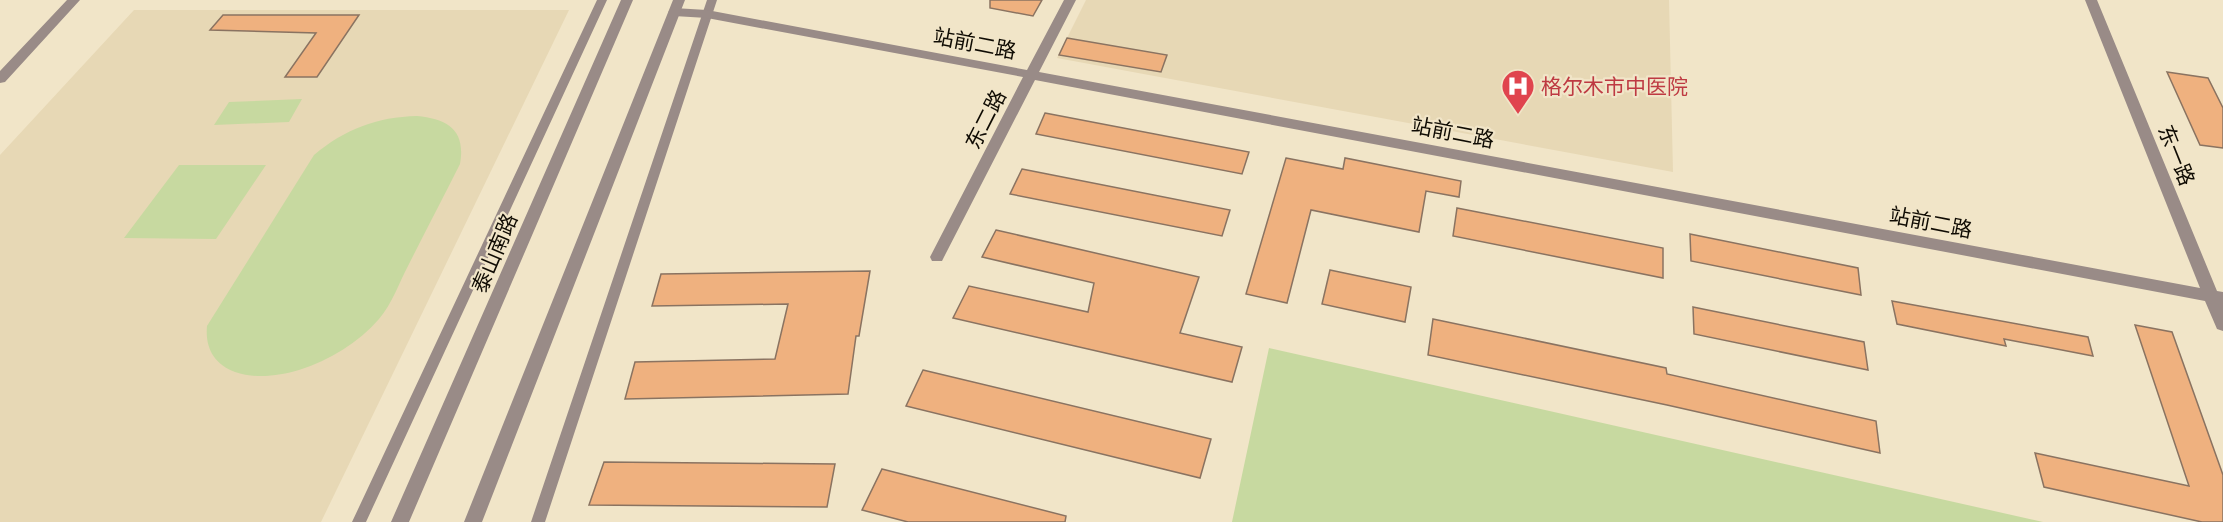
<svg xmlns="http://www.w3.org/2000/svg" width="2223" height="522" viewBox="0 0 2223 522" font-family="'IBM Plex Sans','Noto Sans SC',sans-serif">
<rect width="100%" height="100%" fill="#f1e5c8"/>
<path fill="#e7d8b5" d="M 1086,0 L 1669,0 L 1673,172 L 1057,58 Z
M 134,10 L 569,10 L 321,522 L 0,522 L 0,155 Z"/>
<path fill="#c7d9a0" d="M 302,99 L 289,122 L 214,125 L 229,102 Z
M 417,116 C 448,119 466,130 460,164 C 443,198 425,232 408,266 C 399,283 392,304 379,319 C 358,343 330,360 299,370 C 279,376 255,379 235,372 C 214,364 205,348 207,326 L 314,155 C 345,129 377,117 417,116 Z
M 179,165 L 266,165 L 216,239 L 124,238 Z
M 1269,348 L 2043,522 L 1232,522 Z"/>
<path fill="#efb17f" stroke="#8a7361" stroke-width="1.5" d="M 990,0 L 1042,0 L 1033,16 L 990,8 Z
M 223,15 L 359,15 L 317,77 L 285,77 L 316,33 L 210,30 Z
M 1067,38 L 1167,55 L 1161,72 L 1059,55 Z
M 2167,72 L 2208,78 L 2223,108 L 2223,148 L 2200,145 Z
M 1045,113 L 1249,152 L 1242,174 L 1036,134 Z
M 1286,158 L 1343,169 L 1345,158 L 1461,181 L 1459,197 L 1426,191 L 1419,232 L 1311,210 L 1287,303 L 1246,294 Z
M 1022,169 L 1230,210 L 1222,236 L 1010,194 Z
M 1457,208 L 1663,248 L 1663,278 L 1453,236 Z
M 996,230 L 1199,277 L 1180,333 L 1242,347 L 1232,382 L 953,318 L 969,286 L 1088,312 L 1094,283 L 982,257 Z
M 1690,234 L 1858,268 L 1861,295 L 1691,261 Z
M 1330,270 L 1411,287 L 1405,322 L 1322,304 Z
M 870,271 L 859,336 L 856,336 L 848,394 L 625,399 L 635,362 L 775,359 L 788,304 L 652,306 L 661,274 Z
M 1892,301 L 2088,337 L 2093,356 L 2004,339 L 2006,346 L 1897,324 Z
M 1693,307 L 1864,342 L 1868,370 L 1694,334 Z
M 1433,319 L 1666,368 L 1667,374 L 1876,421 L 1880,453 L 1667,405 L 1428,355 Z
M 2135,325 L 2172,332 L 2223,475 L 2223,522 L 2202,522 L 2044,487 L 2035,453 L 2189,486 Z
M 923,370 L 1211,439 L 1200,478 L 906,406 Z
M 604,462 L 835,464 L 827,507 L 589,505 Z
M 882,469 L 1066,516 L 1065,522 L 908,522 L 862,510 Z"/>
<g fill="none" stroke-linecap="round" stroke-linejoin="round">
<path fill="#998b87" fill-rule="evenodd" d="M 597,0 L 607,0 L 366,522 L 352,522 Z
M 707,0 L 717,0 L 545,522 L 531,522 Z"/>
<path fill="#998b87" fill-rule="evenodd" d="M 67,0 L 80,0 L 5,82 L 0,83 L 0,71 Z
M 1064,0 L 1076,0 L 1039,72 L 2200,288 L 2085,0 L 2097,0 L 2217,291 L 2223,292 L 2223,331 L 2217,329 L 2205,301 L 1035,80 L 944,257 L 942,261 L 932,261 L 930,257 L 1023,77 L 707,18 L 674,16 L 668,12 L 674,8 L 707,10 L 1027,70 Z"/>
<path fill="#998b87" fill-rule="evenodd" d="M 621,0 L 633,0 L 409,522 L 391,522 Z
M 673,0 L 685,0 L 482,522 L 464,522 Z"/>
</g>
<defs>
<symbol id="hospital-pin" viewBox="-11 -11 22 30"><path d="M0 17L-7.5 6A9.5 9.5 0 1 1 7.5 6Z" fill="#e0444e" stroke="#f1e5c8"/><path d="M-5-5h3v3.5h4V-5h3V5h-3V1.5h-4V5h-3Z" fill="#fff"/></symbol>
</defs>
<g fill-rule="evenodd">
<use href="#hospital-pin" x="1499" y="67" width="38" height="52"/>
</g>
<g text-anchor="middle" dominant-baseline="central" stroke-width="4.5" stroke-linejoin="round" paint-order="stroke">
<g font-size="21" fill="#0f0b03" stroke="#f1e5c8">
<text transform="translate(975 43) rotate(11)">站前二路</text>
<text transform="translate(985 119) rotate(-63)">东二路</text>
<text transform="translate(1453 132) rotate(11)">站前二路</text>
<text transform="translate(2177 155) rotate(68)">东一路</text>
<text transform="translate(1931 222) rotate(11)">站前二路</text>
<text transform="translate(494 253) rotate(-67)">泰山南路</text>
</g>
<g font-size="21" fill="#be3a42" stroke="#f1e5c8" text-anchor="start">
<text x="1541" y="86">格尔木市中医院</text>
</g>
</g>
</svg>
